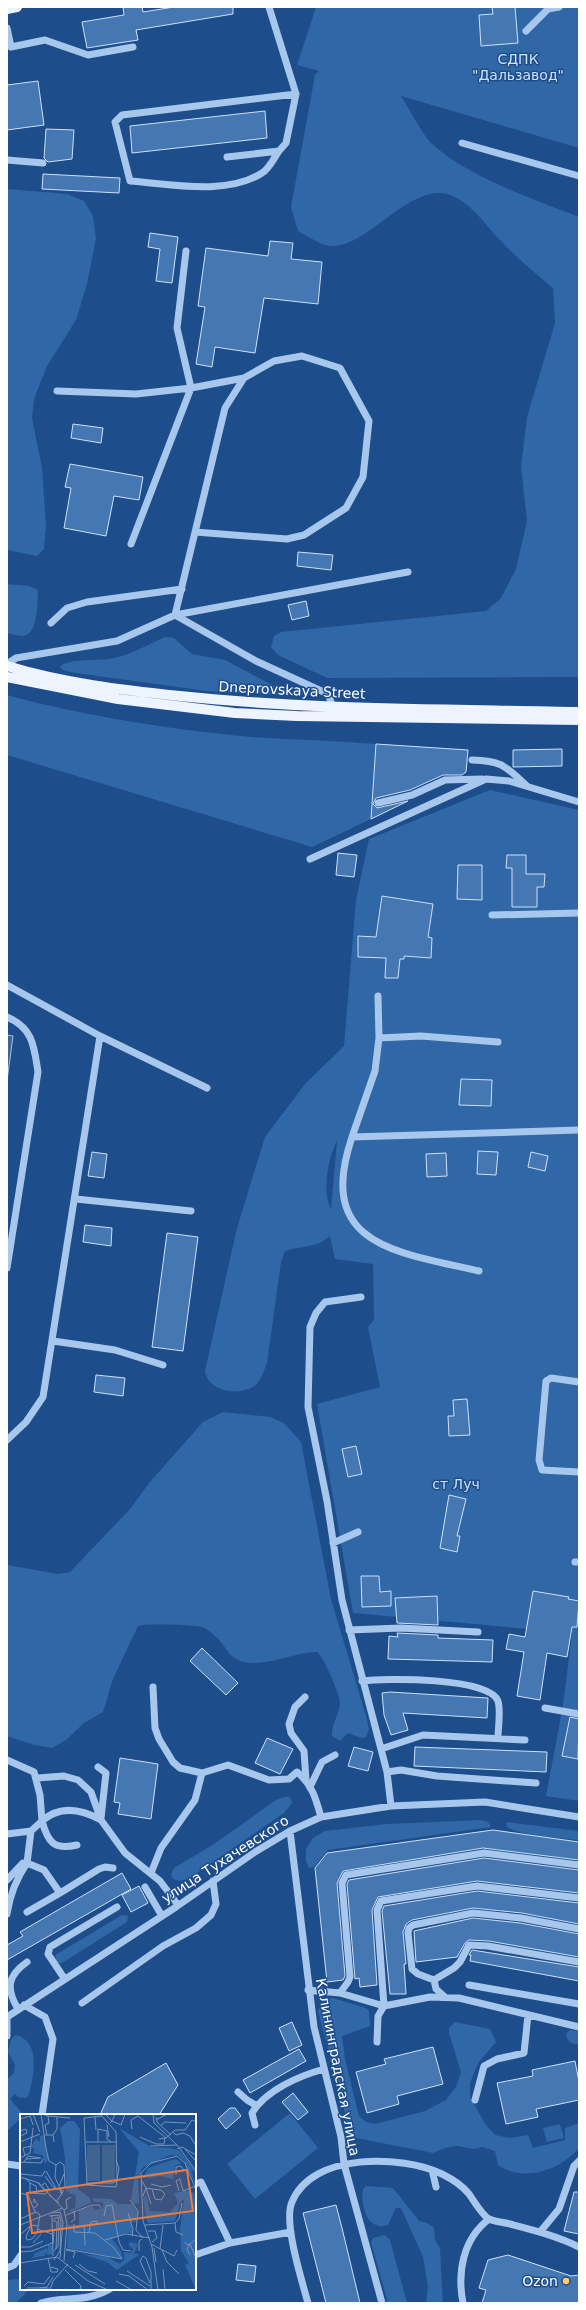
<svg xmlns="http://www.w3.org/2000/svg" width="586" height="2310" viewBox="0 0 586 2310" font-family="'DejaVu Sans',sans-serif">
<rect width="100%" height="100%" fill="#1d4d8a"/>
<path fill="#3067a7" fill-rule="evenodd" d="M 316,7 L 579,7 L 579,148 L 401,96 C 409,108 422,134 431,143 C 468,177 533,199 579,217 L 579,677 L 327,678 L 278,655 L 271,647 L 274,636 L 281,632 L 486,611 L 501,598 L 516,569 L 527,521 L 521,467 L 527,417 L 555,323 L 553,288 C 535,273 517,258 501,241 C 485,225 474,206 453,196 C 410,177 364,256 325,245 C 316,242 306,235 298,231 L 291,207 L 315,75 L 319,71 L 297,65 Z
M 7,189 L 67,194 L 84,201 L 93,216 L 96,238 L 87,284 L 76,320 L 47,366 L 34,399 L 32,418 L 42,468 L 46,527 L 44,549 L 37,556 L 7,550 Z
M 7,584 L 29,586 L 38,590 C 37,602 39,634 23,636 C 18,636 12,634 7,633 Z
M 165,637 L 174,638 L 192,654 L 225,660 L 276,687 L 281,692 L 280,695 L 206,691 L 76,673 L 63,670 L 60,667 C 67,658 96,661 108,659 C 128,657 146,645 165,637 Z
M 7,695 C 80,715 156,727 231,735 C 279,740 328,740 376,744 L 371,819 L 312,847 L 7,755 Z
M 490,790 L 579,810 L 579,1801 L 546,1796 L 563,1705 L 572,1633 L 353,1613 L 317,1404 L 380,1387 L 368,1327 L 374,1320 L 373,1264 L 335,1259 L 330,1236 C 315,1251 290,1245 284,1253 C 283,1255 282,1260 281,1262 L 267,1363 C 264,1370 262,1379 256,1385 C 240,1397 208,1392 205,1371 L 237,1228 L 265,1137 L 305,1084 L 344,1046 L 356,900 L 369,839 ZM 337,1141 L 331,1209 C 322,1192 328,1157 337,1141 Z
M 223,1412 L 270,1417 L 284,1423 L 301,1442 L 331,1599 L 366,1716 L 369,1729 L 366,1737 L 361,1738 L 348,1733 L 340,1741 L 332,1736 C 331,1724 340,1714 340,1702 C 339,1693 324,1657 317,1652 C 293,1652 261,1670 238,1660 C 227,1655 224,1643 215,1636 C 212,1633 207,1629 202,1627 C 195,1625 144,1623 138,1626 L 113,1679 L 103,1712 L 84,1723 L 66,1740 L 52,1748 L 34,1745 L 7,1736 L 7,1565 L 58,1574 L 70,1572 L 131,1508 L 149,1483 L 203,1422 Z
M 288,1796 L 291,1799 L 292,1803 L 284,1813 L 188,1879 L 179,1881 L 173,1879 L 171,1874 L 174,1868 L 214,1844 L 276,1800 Z
M 481,1820 L 488,1822 L 491,1827 L 328,1850 L 314,1867 L 309,1868 L 306,1861 L 306,1849 L 313,1838 L 325,1831 L 387,1824 Z
M 507,1822 L 579,1831 L 579,1840 C 563,1838 517,1836 506,1826 Z
M 122,1915 L 128,1916 L 127,1922 L 62,1963 L 57,1963 L 55,1956 L 57,1954 Z
M 333,1998 L 366,2008 L 369,2011 L 370,2026 L 342,2036 L 345,2059 L 359,2116 L 366,2122 L 375,2124 L 425,2111 L 446,2100 L 456,2087 L 461,2072 L 449,2033 L 449,2028 L 455,2022 L 490,2029 L 496,2042 L 478,2063 L 470,2083 L 470,2097 L 486,2125 L 495,2135 L 510,2138 L 528,2135 L 533,2148 L 565,2140 L 565,2128 L 579,2123 L 579,2148 C 560,2170 525,2183 498,2165 L 495,2151 L 482,2147 L 474,2149 L 457,2146 L 445,2148 L 433,2153 L 356,2138 L 348,2125 L 318,2011 L 323,2000 Z
M 570,2030 L 579,2031 L 579,2045 C 572,2043 567,2043 566,2034 Z
M 16,2035 C 42,2042 33,2077 29,2095 L 26,2098 L 18,2097 L 10,2088 L 15,2094 L 10,2099 L 24,2115 L 21,2115 L 21,2118 L 7,2131 L 7,2079 L 14,2073 L 15,2065 L 8,2052 L 11,2039 Z
M 290,2113 L 318,2148 L 255,2199 L 227,2164 Z
M 560,2124 L 564,2138 L 547,2142 L 543,2128 Z
M 366,2186 L 393,2188 L 419,2221 L 427,2223 L 434,2228 L 435,2240 L 440,2248 L 443,2303 L 426,2303 L 428,2287 L 423,2257 L 401,2208 L 396,2208 L 388,2225 C 367,2232 360,2204 363,2189 Z
M 385,2235 L 390,2240 L 407,2303 L 388,2303 L 371,2242 L 373,2238 Z
M 18,2279 L 21,2280 L 21,2289 L 27,2289 L 26,2293 L 16,2303 L 7,2303 L 7,2280 Z"/>
<path fill="#40638f" stroke="#9bc2ee" d="M 7,1035 L 13,1036 L 7,1081 Z"/>
<path fill="#4577b2" stroke="#cde1f9" d="M 123,7 L 142,7 L 143,12 L 174,7 L 233,7 L 233,14 L 136,30 L 138,40 L 87,48 L 82,22 L 124,15 Z
M 492,7 L 515,7 L 518,43 L 481,46 L 479,15 L 493,14 Z
M 38,81 L 44,125 L 7,130 L 7,85 Z
M 265,111 L 267,138 L 132,153 L 130,126 Z
M 46,129 L 74,130 L 72,159 L 48,162 L 44,158 Z
M 43,174 L 120,178 L 119,193 L 42,189 Z
M 150,233 L 178,237 L 172,283 L 156,281 L 160,249 L 148,247 Z
M 270,241 L 293,243 L 291,259 L 322,262 L 318,304 L 264,298 L 255,353 L 215,347 L 212,367 L 196,364 L 205,307 L 198,306 L 206,248 L 268,256 Z
M 73,424 L 103,428 L 101,443 L 71,438 Z
M 70,464 L 143,477 L 139,500 L 114,496 L 106,536 L 64,528 L 71,488 L 65,487 Z
M 298,552 L 333,555 L 331,570 L 297,566 Z
M 306,601 L 309,616 L 292,620 L 288,605 Z
M 376,744 L 468,750 L 466,772 L 462,775 L 443,775 L 410,790 L 376,798 L 373,804 L 377,808 L 408,801 L 371,819 Z
M 562,749 L 562,766 L 513,767 L 513,750 Z
M 338,853 L 357,855 L 354,877 L 336,875 Z
M 507,855 L 526,855 L 526,874 L 545,874 L 544,887 L 537,887 L 537,907 L 512,907 L 512,868 L 506,868 Z
M 458,865 L 482,865 L 482,900 L 457,899 Z
M 382,896 L 433,904 L 428,937 L 432,938 L 431,958 L 404,956 L 404,959 L 400,959 L 398,978 L 385,978 L 386,958 L 358,957 L 358,936 L 376,937 Z
M 461,1079 L 492,1080 L 491,1106 L 459,1105 Z
M 478,1151 L 498,1152 L 496,1175 L 477,1174 Z
M 92,1152 L 107,1154 L 104,1178 L 88,1176 Z
M 531,1152 L 548,1156 L 545,1171 L 528,1167 Z
M 446,1153 L 447,1176 L 427,1177 L 426,1154 Z
M 85,1225 L 112,1228 L 111,1246 L 83,1242 Z
M 167,1233 L 198,1237 L 183,1351 L 152,1347 Z
M 96,1375 L 125,1378 L 123,1396 L 94,1392 Z
M 467,1399 L 470,1435 L 449,1436 L 448,1416 L 454,1416 L 453,1400 Z
M 356,1446 L 362,1474 L 348,1477 L 342,1449 Z
M 449,1495 L 466,1499 L 457,1536 L 460,1536 L 457,1552 L 440,1548 Z
M 361,1576 L 379,1576 L 380,1592 L 391,1591 L 391,1606 L 362,1607 Z
M 533,1591 L 569,1597 L 568,1599 L 579,1601 L 577,1627 L 572,1627 L 567,1657 L 547,1653 L 540,1700 L 517,1696 L 524,1652 L 506,1649 L 509,1634 L 525,1637 Z
M 437,1596 L 438,1625 L 397,1623 L 395,1598 Z
M 397,1633 L 438,1635 L 438,1638 L 493,1640 L 492,1662 L 388,1659 L 389,1636 L 398,1637 Z
M 202,1648 L 238,1683 L 226,1695 L 190,1661 Z
M 390,1692 L 488,1698 L 487,1718 L 403,1713 L 408,1730 L 391,1735 L 384,1715 L 382,1693 Z
M 570,1717 L 579,1719 L 578,1759 L 562,1756 Z
M 267,1738 L 293,1749 L 280,1774 L 255,1763 Z
M 354,1747 L 373,1752 L 368,1771 L 348,1766 Z
M 415,1747 L 547,1752 L 546,1772 L 414,1766 Z
M 120,1758 L 158,1764 L 151,1819 L 118,1814 L 120,1803 L 114,1802 Z
M 493,1830 L 579,1842 L 579,1860 L 483,1848 L 343,1871 L 337,1883 L 345,1976 L 343,1980 L 327,1982 L 315,1868 L 327,1853 Z
M 484,1858 L 579,1870 L 579,1893 L 477,1881 L 378,1897 L 372,1910 L 377,1985 L 360,1987 L 359,1978 L 355,1979 L 347,1884 L 349,1880 Z
M 122,1873 L 131,1889 L 7,1960 L 7,1945 L 23,1936 L 20,1932 Z
M 139,1886 L 148,1903 L 131,1912 L 122,1895 Z
M 477,1891 L 579,1903 L 579,1924 L 522,1913 L 473,1908 L 412,1920 L 406,1924 L 403,1932 L 406,1964 L 404,1964 L 406,1994 L 390,1994 L 382,1911 L 384,1906 Z
M 473,1918 L 520,1923 L 579,1934 L 579,1957 L 489,1941 L 469,1940 L 465,1943 L 457,1957 L 416,1962 L 414,1931 Z
M 472,1950 L 579,1967 L 579,1981 L 470,1961 L 471,1955 L 469,1955 Z
M 292,2022 L 302,2045 L 289,2051 L 279,2028 Z
M 433,2047 L 443,2084 L 397,2096 L 399,2104 L 367,2113 L 356,2072 L 386,2064 L 384,2059 Z
M 299,2049 L 306,2061 L 250,2093 L 243,2080 Z
M 575,2061 L 579,2082 L 579,2100 L 536,2109 L 538,2117 L 506,2124 L 497,2083 L 533,2076 L 532,2070 Z
M 166,2063 L 178,2085 L 159,2115 L 100,2115 L 108,2097 Z
M 293,2093 L 308,2112 L 298,2120 L 282,2102 Z
M 230,2108 L 235,2108 L 241,2116 L 226,2129 L 218,2119 Z
M 574,2192 L 579,2192 L 579,2234 L 564,2231 Z
M 336,2205 L 342,2228 L 360,2303 L 326,2303 L 303,2213 Z
M 508,2255 L 571,2276 L 579,2275 L 579,2303 L 482,2303 L 486,2290 L 479,2288 L 488,2260 Z
M 238,2264 L 256,2266 L 254,2282 L 236,2280 Z"/>
<g fill="none" stroke-linecap="round" stroke-linejoin="round">
<path stroke="#a8c7ec" stroke-width="7" d="M 269,7 L 296,94 L 122,115 L 115,122 L 130,181 C 170,184 226,196 262,173 C 269,169 274,158 279,151
M 7,28 L 11,47 L 45,40 L 88,55 L 133,47
M 526,31 L 548,9 L 559,7
M 462,143 L 579,176
M 227,157 L 279,151 L 286,143 L 296,94
M 7,160 L 43,163
M 57,391 L 136,394 L 191,388 L 244,378
M 195,532 L 287,539 L 304,535 L 346,508 L 363,477 L 369,421 L 340,368 L 302,356 L 274,361 L 244,378 L 225,408 L 175,615 L 408,572
M 131,544 L 191,388 L 177,328 L 186,251
M 51,623 L 67,608 L 87,602 L 182,589
M 7,664 L 16,658 L 117,641 L 175,615 L 256,661 L 328,694 L 333,707
M 472,760 C 503,761 505,766 527,786
M 378,803 L 412,795 L 445,780 L 482,779
M 310,859 L 486,779 L 509,781 L 579,802
M 492,915 L 579,913
M 7,985 L 100,1036 L 43,1397 L 26,1422 L 7,1440
M 7,1017 C 33,1028 34,1046 38,1072 L 7,1268
M 100,1036 L 207,1088
M 379,1038 L 421,1036 L 498,1042
M 352,1137 L 375,1071 L 379,1038 L 378,996
M 76,1199 L 191,1211
M 479,1271 C 396,1252 315,1246 352,1137 L 579,1130
M 361,1297 L 325,1302 L 316,1313 L 310,1327 L 308,1407 L 327,1501 L 342,1600 L 387,1772 L 391,1806
M 53,1341 L 115,1350 L 163,1365
M 579,1382 L 551,1378 L 546,1381 L 539,1460 L 542,1470 L 579,1472
M 333,1543 L 358,1532
M 575,1562 L 579,1562
M 349,1630 L 401,1628 L 478,1632
M 362,1681 C 384,1678 490,1677 498,1701 C 501,1711 498,1728 498,1738
M 153,1687 L 155,1728 L 159,1739 L 173,1762 L 180,1768 L 202,1773 L 228,1765 L 269,1780 L 289,1779 L 297,1772 C 312,1784 316,1799 321,1817
M 305,1697 L 295,1707 L 289,1724 L 291,1733 L 304,1751 L 306,1780
M 545,1708 L 579,1714
M 381,1749 L 423,1735 L 525,1740
M 7,1760 L 34,1772 L 40,1795 L 42,1821 C 60,1805 81,1809 101,1820
M 98,1767 L 106,1773 L 101,1818
M 387,1772 L 401,1770 L 437,1776 L 536,1783
M 37,1778 L 64,1776 L 78,1780 L 91,1792 L 101,1820 L 125,1853 L 160,1881 L 178,1905
M 310,1787 L 322,1762 L 335,1755
M 290,1831 L 314,2027 L 341,2137 L 344,2164 L 382,2303
M 7,1834 L 31,1831 L 42,1821 C 48,1843 54,1850 77,1845
M 151,1873 L 161,1848 L 195,1800 L 202,1773
M 7,1880 L 23,1863 L 27,1863 L 31,1831
M 145,1887 L 162,1916
M 27,1912 L 60,1893
M 7,1914 C 10,1894 16,1879 27,1863 L 44,1870 L 60,1893 L 99,1869 L 105,1867 L 113,1868
M 64,1978 L 48,1954 L 50,1947 L 117,1907
M 434,1980 L 418,1974 L 412,1969 L 408,1933 L 409,1928 L 413,1925 L 473,1913 L 521,1918 L 579,1929
M 469,1985 L 579,2004
M 308,1990 L 340,1993 L 384,2006 L 430,1997 L 459,1998 L 579,2027
M 340,1993 L 348,1982 L 350,1977 L 342,1883 L 346,1875 L 484,1853 L 579,1865
M 445,1997 L 436,1989 L 434,1980 L 454,1968 L 460,1962 L 469,1945 L 488,1946 L 579,1962
M 82,2003 L 163,1946 L 196,1928 L 211,1915 L 216,1904 L 213,1881
M 24,2005 L 45,2017 L 53,2039 L 42,2115
M 18,2009 C 6,1989 7,1976 27,1962
M 7,2017 L 176,1907 L 255,1852 L 290,1831 L 321,1817 L 391,1806 L 485,1802 L 579,1817
M 7,2017 L 7,2036
M 377,2042 L 378,2016 L 384,2006 L 377,1910 L 381,1901 L 477,1886 L 579,1898
M 238,2092 L 247,2100 L 257,2106
M 475,2100 L 484,2066 L 497,2059 L 524,2053 L 528,2015
M 255,2125 L 252,2113 C 266,2090 299,2076 324,2069
M 7,2164 L 21,2166
M 432,2170 L 436,2187
M 195,2184 L 201,2182 L 230,2243
M 540,2232 L 559,2209 L 574,2166 L 579,2161
M 195,2255 L 230,2243 L 291,2232
M 7,2268 L 14,2265 L 21,2255
M 41,2303 C 66,2295 83,2304 110,2289
M 308,2303 C 302,2281 283,2222 292,2202 C 312,2152 402,2155 442,2174 C 452,2179 462,2185 469,2194 C 474,2201 482,2215 489,2219 C 495,2222 504,2222 510,2224 C 533,2230 557,2236 579,2247
M 463,2303 C 457,2272 463,2239 489,2219"/>
<path stroke="#edf4ff" stroke-width="10" d="M 7,9 L 17,7
M 7,666 C 63,683 122,690 180,696 C 312,710 446,709 579,712
M 7,677 L 118,699 L 235,713 L 297,716 L 579,720"/>
</g>
<circle fill="#fccf66" stroke="#1d4d8a" stroke-width="1.5" cx="566" cy="2281" r="4"/>
<g text-anchor="middle" dominant-baseline="central" stroke-width="3" stroke-linejoin="round" paint-order="stroke">
<g font-size="14" fill="#cde1f9" stroke="#1d4d8a">
<text x="518" y="59">СДПК<tspan x="518" dy="16">"Дальзавод"</tspan></text>
<text x="456" y="1484">ст Луч</text>
</g>
<g font-size="14" fill="#fff" stroke="#1d4d8a">
<text transform="translate(292 690) rotate(3)">Dneprovskaya Street</text>
<text transform="translate(225 1859) rotate(-33)">улица Тухачевского</text>
<text transform="translate(338 2067) rotate(79)">Калининградская улица</text>
</g>
<g font-size="14" fill="#fff" stroke="#1d4d8a" text-anchor="end">
<text x="558" y="2281">Ozon</text>
</g>
</g>
<g transform="translate(20 2114)">
<rect width="176" height="176" fill="#1d4d8a"/>
<path d="M 48,7 L 54,7 L 60,15 L 58,75 L 70,84 L 71,89 L 50,98 L 50,96 L 55,94 L 56,82 L 46,77 L 45,43 L 40,14 ZM 99,14 L 131,33 L 151,34 L 160,37 L 176,58 L 176,60 L 171,55 L 176,72 L 164,46 L 158,41 L 150,41 L 122,54 L 118,67 L 119,89 L 114,90 L 111,86 L 119,38 ZM 24,21 L 28,45 L 25,50 L 22,41 L 13,39 L 14,34 L 11,33 L 16,24 L 20,28 L 20,22 ZM 155,45 L 162,49 L 155,52 L 153,65 L 140,62 L 129,64 L 127,60 L 126,64 L 123,64 L 128,54 ZM 165,77 L 176,79 L 176,176 L 165,151 L 169,149 L 161,137 L 160,115 L 164,85 L 160,89 L 155,107 L 129,109 L 127,108 L 123,85 L 126,81 L 130,97 L 150,98 L 158,89 L 154,79 ZM 73,84 L 91,85 L 98,90 L 112,90 L 117,98 L 116,108 L 111,108 L 113,120 L 106,119 L 92,125 L 101,137 L 103,145 L 47,134 L 48,111 L 59,111 L 59,96 L 73,92 L 75,96 L 83,94 L 83,88 L 74,88 ZM 111,128 L 118,130 L 114,140 L 120,140 L 97,156 L 87,148 L 62,140 L 88,143 L 100,150 L 104,146 L 104,138 L 111,139 L 113,135 L 108,130 ZM 28,131 L 32,131 L 32,140 L 27,141 L 27,138 L 24,142 L 11,144 L 15,141 L 13,140 L 27,134 L 28,137 Z" fill="#3067a7"/>
<path d="M 67,31 L 80,31 L 80,67 L 67,67 ZM 82,31 L 95,31 L 95,67 L 82,67 Z" fill="#40638f"/>
<path fill="none" stroke="#7794b9" stroke-width="1" d="M 13,0 L 20,18M 21,0 L 26,34 L 29,47 L 36,51 L 35,63 L 41,77 L 40,79M 22,0 L 28,2 L 29,9 L 25,11 L 27,21M 85,0 L 92,7 L 95,0M 133,0 L 134,9 L 158,32 L 176,57M 28,2 L 50,4M 82,2 L 64,4 L 67,71 L 96,73 L 99,54 L 96,46M 75,3 L 76,16M 136,3 L 137,8 L 151,21M 0,5 L 10,2 L 13,11M 136,6 L 147,0M 90,9 L 92,7 L 101,11 L 105,0M 87,11 L 89,23M 141,11 L 145,8 L 166,9M 78,15 L 87,17 L 87,25 L 91,28M 112,15 L 111,6 L 118,2 L 146,24M 0,17 L 6,15 L 7,19 L 0,22M 153,18 L 156,21 L 163,19 L 170,22 L 176,32M 25,21 L 33,21 L 34,28M 33,21 L 37,15 L 37,3M 120,23 L 136,30 L 144,30 L 145,24M 139,25 L 146,24 L 155,16 L 165,16 L 172,6 L 176,8M 0,28 L 20,20M 66,28 L 96,28M 78,28 L 78,15M 130,32 L 157,31M 164,34 L 176,47M 157,35 L 162,33 L 176,41M 5,42 L 3,34 L 11,32M 0,44 L 10,39 L 13,14M 6,45 L 21,44M 0,48 L 21,49 L 23,45M 4,48 L 8,42 L 20,44M 36,51 L 40,48 L 44,51 L 45,72 L 41,77 L 42,81M 26,57 L 36,74M 0,60 L 22,62 L 25,57M 156,61 L 156,53 L 161,52 L 164,57M 25,62 L 33,73 L 40,76M 0,63 L 19,69 L 44,96 L 47,110 L 44,147M 6,64 L 10,69 L 10,79 L 26,80 L 28,77M 122,67 L 126,74 L 123,82M 17,68 L 24,76 L 29,75 L 25,69 L 22,71M 10,69 L 16,72 L 17,80M 67,69 L 93,69 L 97,67 L 96,18 L 80,0M 131,70 L 142,73 L 151,71M 39,72 L 44,60M 159,77 L 156,67 L 160,65 L 163,77 L 176,72M 0,79 L 8,81 L 15,98M 29,81 L 39,89M 110,86 L 118,97 L 116,116 L 123,124M 37,87 L 44,76M 131,90 L 126,74 L 132,75 L 141,76 L 145,80 L 141,86 L 135,85 L 132,75M 14,94 L 18,91 L 14,85 L 14,89M 44,96 L 47,94 L 46,86 L 51,83M 32,99 L 40,98 L 43,108 L 40,144M 108,99 L 113,115 L 112,122M 32,101 L 33,142M 46,101 L 72,91 L 79,91 L 81,94M 29,102 L 39,101 L 41,107 L 40,137 L 34,146M 84,102 L 86,92 L 92,91 L 99,128 L 103,136 L 111,137M 0,105 L 16,98 L 20,101M 34,105 L 38,103 L 39,111 L 38,132 L 34,137M 33,106 L 37,108 L 36,135M 51,108 L 55,105 L 54,97M 155,109 L 159,105 L 162,89M 0,111 L 43,94M 64,111 L 65,131M 125,111 L 155,109 L 156,118 L 163,121M 18,112 L 11,111 L 6,123 L 7,126 L 12,125 L 17,119 L 20,101M 17,115 L 32,120M 128,117 L 135,117 L 137,124 L 132,128M 69,118 L 71,108 L 77,107 L 77,111M 0,121 L 10,112M 176,125 L 170,130 L 176,144M 85,126 L 106,120 L 130,124M 165,128 L 167,131 L 170,130 L 167,135 L 170,141M 13,129 L 21,120M 33,130 L 34,117M 131,130 L 154,142 L 157,136M 0,133 L 10,133 L 23,127M 134,134 L 136,148M 46,135 L 102,145 L 93,133 L 75,119 L 54,118 L 54,110M 140,135 L 143,111M 46,136 L 55,138 L 53,144M 142,136 L 147,148 L 159,160M 119,137 L 119,127 L 122,125M 0,138 L 12,137 L 32,129M 28,144 L 31,158 L 37,158 L 38,155 L 31,153M 0,149 L 37,143 L 68,167 L 88,176M 59,150 L 68,157 L 77,159M 55,151 L 85,170M 143,155 L 145,176M 45,156 L 61,172 L 60,176M 107,157 L 130,172M 99,160 L 109,162 L 128,176M 96,167 L 112,176M 130,169 L 120,147 L 123,142 L 126,144 L 131,158 L 131,176M 4,172 L 8,168 L 24,170 L 30,162M 7,174 L 29,174M 19,174 L 27,173 L 33,163M 30,176 L 33,167 L 48,150M 138,176 L 132,133 L 123,107 L 121,59 L 131,49 L 157,42 L 165,49 L 176,76"/>
<path fill="#ed7a3d" fill-opacity="0.15" stroke="#ed7a3d" stroke-width="2" d="M 167,56 L 173,97 L 12,119 L 7,79 Z"/>
<rect width="176" height="176" fill="none" stroke="#fff" stroke-width="2"/>
</g>
<rect width="586" height="2310" fill="none" stroke="#ffffff" stroke-width="16"/>
</svg>
